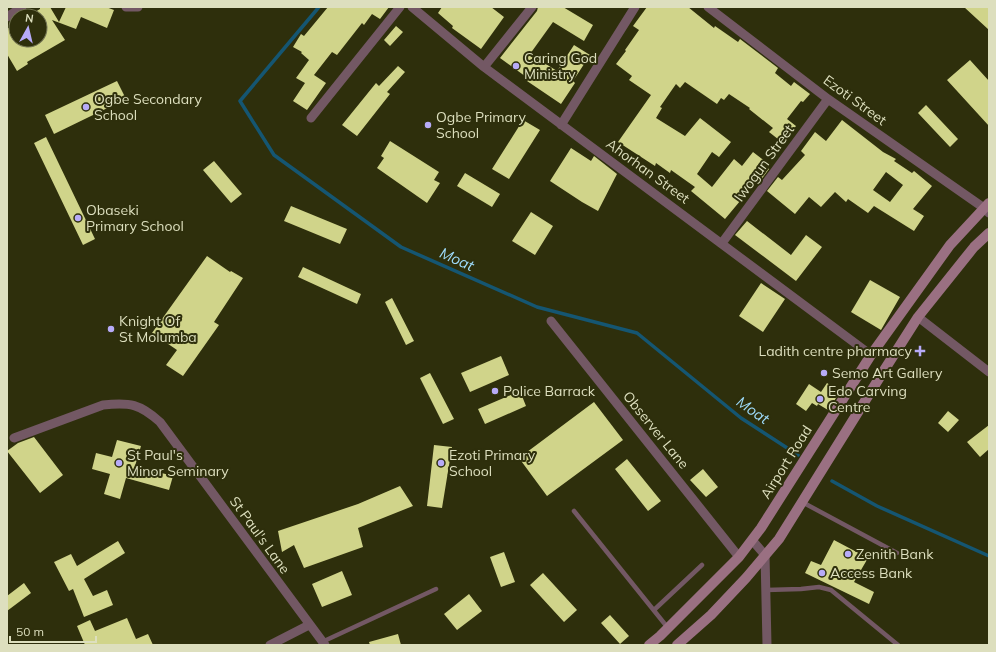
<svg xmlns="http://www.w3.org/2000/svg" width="996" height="652" viewBox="0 0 996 652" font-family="Mulish,sans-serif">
<rect width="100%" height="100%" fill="#2e2f0c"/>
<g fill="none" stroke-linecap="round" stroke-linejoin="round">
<path stroke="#155672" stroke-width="3.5" d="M 319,7 L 240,101 L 274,155 L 401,247 L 537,307 L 637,333 L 741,418 L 798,455
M 832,481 L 877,506 L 989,556"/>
</g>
<path fill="#d0d48a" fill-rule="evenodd" d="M 40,7 L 50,7 L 59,22 L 66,7 L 106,7 L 114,10 L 107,28 L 81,17 L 76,29 L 52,20 L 65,40 L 27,62 L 28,64 L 17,71 L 7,54 L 7,29 L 16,24 L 16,40 L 40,40 L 40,15 L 35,12 L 40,9 Z
M 328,7 L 389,7 L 380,19 L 372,14 L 364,25 L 362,23 L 337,55 L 332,52 L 314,75 L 326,83 L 307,110 L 293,101 L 305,83 L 296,78 L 309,60 L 301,53 L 302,52 L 293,47 L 301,34 L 304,36 Z
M 442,7 L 491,7 L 504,17 L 481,49 L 452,28 L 453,26 L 438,13 Z
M 538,7 L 563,7 L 593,25 L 584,41 L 553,22 L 530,54 L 557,71 L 574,45 L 590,55 L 573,81 L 575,83 L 561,104 L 527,81 L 529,79 L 500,58 L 537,11 Z
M 647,7 L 688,7 L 714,28 L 715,26 L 738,42 L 740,39 L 778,68 L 775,73 L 791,86 L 794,82 L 810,94 L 803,102 L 801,101 L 787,119 L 796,126 L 783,143 L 769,132 L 773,128 L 749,109 L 750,108 L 729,94 L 724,100 L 721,98 L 717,104 L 685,82 L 680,88 L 676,84 L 660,107 L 662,108 L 656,118 L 685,136 L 700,118 L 731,142 L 719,157 L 712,152 L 697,174 L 712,187 L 734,159 L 742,166 L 753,152 L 770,165 L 767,168 L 769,169 L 758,184 L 756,182 L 725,219 L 691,191 L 695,187 L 671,170 L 670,173 L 656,163 L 655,166 L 618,142 L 651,95 L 629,80 L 632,76 L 616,64 L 626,51 L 625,50 L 639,30 L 633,26 Z
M 964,7 L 989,7 L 989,30 Z
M 396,26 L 403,32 L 390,46 L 384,40 Z
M 970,60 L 989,81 L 989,126 L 947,80 Z
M 398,66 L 405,72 L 387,92 L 390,94 L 357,136 L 342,125 L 376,83 L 379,86 Z
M 117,81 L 126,99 L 54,134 L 45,115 Z
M 926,105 L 958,139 L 950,147 L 918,113 Z
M 523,120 L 540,130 L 509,179 L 492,169 Z
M 842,120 L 883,152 L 896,159 L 894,161 L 912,173 L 914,171 L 932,186 L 913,209 L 924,216 L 914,231 L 874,206 L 868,213 L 848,199 L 846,202 L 835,192 L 821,207 L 809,197 L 795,214 L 767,191 L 778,177 L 782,180 L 805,155 L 801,151 L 815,132 L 826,141 ZM 886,172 L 903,185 L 890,202 L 873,190 Z
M 46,137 L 95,239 L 83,245 L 34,143 Z
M 390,141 L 439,172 L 434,180 L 440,183 L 427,203 L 377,168 L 384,158 L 381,156 Z
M 571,148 L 591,161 L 594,156 L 617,174 L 598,211 L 582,202 L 550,181 Z
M 214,161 L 242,194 L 231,203 L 203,170 Z
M 465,173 L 500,194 L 492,207 L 457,186 Z
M 291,206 L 347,229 L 340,244 L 284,221 Z
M 531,212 L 553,226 L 535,255 L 512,241 Z
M 747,221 L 791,255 L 806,235 L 822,247 L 796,281 L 735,235 Z
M 207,256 L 230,272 L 231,271 L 243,278 L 214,322 L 219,325 L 183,376 L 166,365 L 177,350 L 152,333 Z
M 303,267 L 361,294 L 357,304 L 298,277 Z
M 870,280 L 900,297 L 881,330 L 851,312 Z
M 761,283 L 785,299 L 763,332 L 739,316 Z
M 392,298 L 414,341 L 406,345 L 385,302 Z
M 501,356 L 509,375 L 470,392 L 461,373 Z
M 430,373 L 454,419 L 443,424 L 420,378 Z
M 827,383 L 840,392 L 828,410 L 818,404 L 817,406 L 812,403 L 806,411 L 796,404 L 809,384 L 821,392 Z
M 520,391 L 526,406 L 485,424 L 478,409 Z
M 594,402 L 623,440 L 547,496 L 519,458 Z
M 948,411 L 959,420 L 948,432 L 938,423 Z
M 989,425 L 989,449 L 980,457 L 967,442 Z
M 34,437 L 63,475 L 40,493 L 7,451 L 18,443 Z
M 117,440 L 141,446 L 135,466 L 173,476 L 169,490 L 126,478 L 120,499 L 104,494 L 110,474 L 92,469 L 96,453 L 112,457 Z
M 434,445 L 452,447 L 442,508 L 427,506 Z
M 627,459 L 661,501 L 648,511 L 615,469 Z
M 703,469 L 718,487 L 706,497 L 690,480 Z
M 400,486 L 413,506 L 358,528 L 363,547 L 304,568 L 294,545 L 282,552 L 278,531 L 358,504 Z
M 834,540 L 868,558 L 854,582 L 874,592 L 869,604 L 805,573 L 811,561 L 821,565 Z
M 118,541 L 125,553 L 84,579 L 93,596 L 107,590 L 113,605 L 84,617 L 73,589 L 69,591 L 54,562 L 71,554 L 77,566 Z
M 504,552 L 515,582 L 501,587 L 490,557 Z
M 342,571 L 352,595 L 322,607 L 312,584 Z
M 543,573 L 577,610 L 564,622 L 530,585 Z
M 24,583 L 31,593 L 7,611 L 7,596 Z
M 469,594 L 482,611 L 457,630 L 444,614 Z
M 610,615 L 629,636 L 620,644 L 601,623 Z
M 127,618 L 136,639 L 148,634 L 153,645 L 85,645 L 77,626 L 90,620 L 95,631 Z
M 398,634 L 401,645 L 370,645 L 369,642 Z"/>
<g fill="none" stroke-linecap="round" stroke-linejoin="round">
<path stroke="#735864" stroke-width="4.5" d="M 802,502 L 897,553
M 574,511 L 668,628
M 766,590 L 801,589 L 819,587 L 831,590 L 898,645
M 654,610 L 702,565
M 322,642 L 436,589"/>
<path stroke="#735864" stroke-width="9" d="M 126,7 L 138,7
M 412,7 L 484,67 L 871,355
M 708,7 L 828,99 L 984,208 L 989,213
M 7,17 L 22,7
M 484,67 L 532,7
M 311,118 L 400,7
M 561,125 L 635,7
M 722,243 L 828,99
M 918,317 L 989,372
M 551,321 L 739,557
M 14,438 L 103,405 C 130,402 140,404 160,422 L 325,645
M 752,540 L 765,555 L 767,645
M 270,645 L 309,625"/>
<path stroke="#9a7082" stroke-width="10" d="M 649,645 L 660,636 L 739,557 L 761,528 L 871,355 L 950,245 L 989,203
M 677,645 L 711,615 L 746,578 L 779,539 L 883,372 L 918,317 L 974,247 L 989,233"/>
</g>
<g fill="#b7abf8" stroke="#2e2f0c" stroke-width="1.5">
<circle cx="516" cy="66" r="4"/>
<circle cx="86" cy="107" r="4"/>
<circle cx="428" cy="125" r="4"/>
<circle cx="78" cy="218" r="4"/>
<circle cx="111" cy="329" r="4"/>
<path d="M918 345h4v4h4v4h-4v4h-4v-4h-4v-4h4z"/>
<circle cx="824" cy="373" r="4"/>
<circle cx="495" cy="391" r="4"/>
<circle cx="820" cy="399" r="4"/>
<circle cx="119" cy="463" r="4"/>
<circle cx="441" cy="463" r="4"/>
<circle cx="848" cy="554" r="4"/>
<circle cx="822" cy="573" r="4"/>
</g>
<g text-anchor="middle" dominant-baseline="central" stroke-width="4" stroke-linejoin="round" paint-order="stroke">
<g font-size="14" fill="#dddfbe" stroke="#2e2f0c" text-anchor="start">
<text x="524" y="58">Caring God<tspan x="524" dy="16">Ministry</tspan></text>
<text x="94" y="99">Ogbe Secondary<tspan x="94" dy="16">School</tspan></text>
<text x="436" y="117">Ogbe Primary<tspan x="436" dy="16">School</tspan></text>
<text x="86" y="210">Obaseki<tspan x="86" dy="16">Primary School</tspan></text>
<text x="119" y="321">Knight Of<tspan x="119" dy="16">St Molumba</tspan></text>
<text x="912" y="351" text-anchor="end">Ladith centre pharmacy</text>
<text x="832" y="373">Semo Art Gallery</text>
<text x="503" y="391">Police Barrack</text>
<text x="828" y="391">Edo Carving<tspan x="828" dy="16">Centre</tspan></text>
<text x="127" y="455">St Paul's<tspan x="127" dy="16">Minor Seminary</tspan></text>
<text x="449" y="455">Ezoti Primary<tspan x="449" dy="16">School</tspan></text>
<text x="856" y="554">Zenith Bank</text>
<text x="830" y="573">Access Bank</text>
</g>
<g font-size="14" fill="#dddfbe" stroke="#2e2f0c">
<text transform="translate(855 100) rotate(36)">Ezoti Street</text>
<text transform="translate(764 163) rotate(-54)">Iwogun Street</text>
<text transform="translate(648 171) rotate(36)">Ahorhan Street</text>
<text transform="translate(656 430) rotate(51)">Observer Lane</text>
<text transform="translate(786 462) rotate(-58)">Airport Road</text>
<text transform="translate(260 535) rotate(54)">St Paul's Lane</text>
</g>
<g font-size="15" font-style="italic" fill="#9edbfb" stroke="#2e2f0c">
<text transform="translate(457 259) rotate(24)">Moat</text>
<text transform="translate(753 410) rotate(35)">Moat</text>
</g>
</g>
<rect width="996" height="652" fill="none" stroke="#dddfbe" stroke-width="16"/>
<g transform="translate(28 28) rotate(8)"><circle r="19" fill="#2e2f0c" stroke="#747553"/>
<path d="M0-3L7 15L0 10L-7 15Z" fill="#b7abf8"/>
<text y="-6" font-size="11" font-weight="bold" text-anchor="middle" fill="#dddfbe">N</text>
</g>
<path d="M10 636v6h86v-6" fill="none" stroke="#dddfbe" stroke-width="2"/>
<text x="16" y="636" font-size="12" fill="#dddfbe" stroke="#2e2f0c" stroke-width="3" paint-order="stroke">50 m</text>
</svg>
